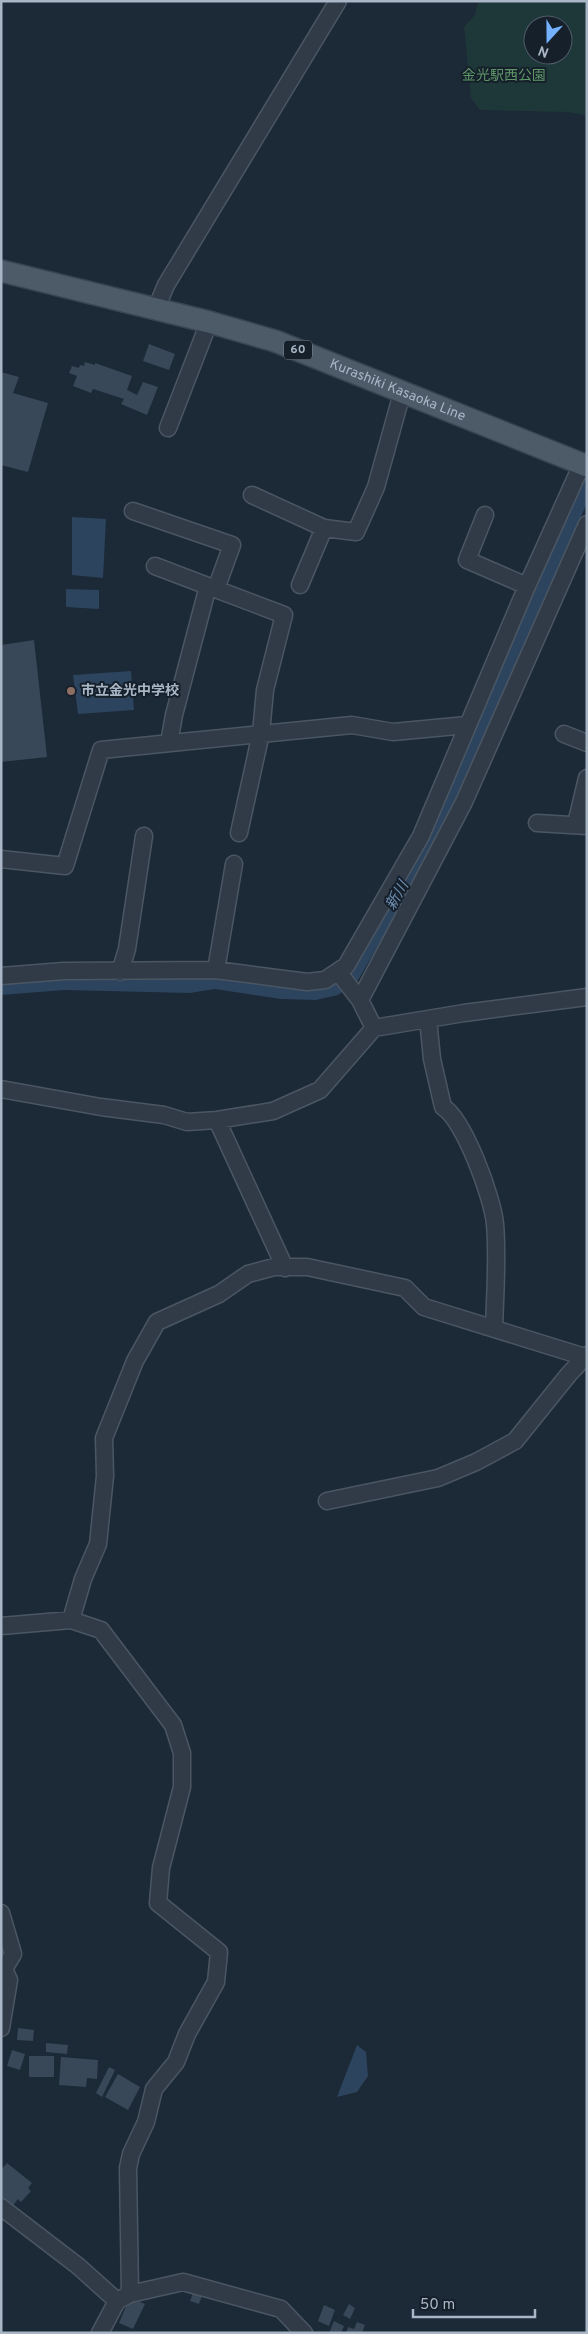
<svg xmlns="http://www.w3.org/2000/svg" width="588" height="2334" viewBox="0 0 588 2334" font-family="Overpass,'Noto Sans JP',sans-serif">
<rect width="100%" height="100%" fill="#1c2937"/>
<path fill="#1e3738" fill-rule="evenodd" d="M 479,1 L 587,1 L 587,116 L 568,112 L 480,110 L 471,98 L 464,27 L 474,16 ZM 533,25 L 563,25 L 563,55 L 533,55 Z"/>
<path fill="#2c445e" d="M 587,466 L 587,503 L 487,732 L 452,807 L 401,906 L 357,982 L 338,995 L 316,1000 L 281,999 L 215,989 L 190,993 L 64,990 L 1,995 L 1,981 L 71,975 L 208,977 L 324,986 L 401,883 Z
M 72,517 L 106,519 L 103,578 L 72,575 Z
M 66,589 L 99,590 L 99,609 L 66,607 Z
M 131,671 L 134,710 L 78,714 L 73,675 Z
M 357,2045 L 366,2052 L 368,2076 L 357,2092 L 337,2097 Z"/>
<path fill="#384858" d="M 149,344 L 175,354 L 169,370 L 143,361 Z
M 85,362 L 95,365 L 95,363 L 132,376 L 127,390 L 137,395 L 143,382 L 158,387 L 147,415 L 121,404 L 124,399 L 93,389 L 91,393 L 73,386 L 77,376 L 69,373 L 72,366 L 79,368 L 80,365 L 84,366 Z
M 1,372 L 19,377 L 13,393 L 48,403 L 28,472 L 1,465 Z
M 34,640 L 47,757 L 1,762 L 1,645 Z
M 18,2028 L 34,2030 L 33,2041 L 17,2040 Z
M 46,2043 L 68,2045 L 67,2054 L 46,2052 Z
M 12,2050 L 25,2054 L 20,2070 L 7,2066 Z
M 29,2056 L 54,2056 L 54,2077 L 29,2077 Z
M 61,2057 L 98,2060 L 97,2079 L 87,2078 L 86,2087 L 59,2085 Z
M 109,2067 L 115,2070 L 102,2097 L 96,2093 Z
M 118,2074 L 140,2087 L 128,2110 L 105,2097 Z
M 7,2163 L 32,2183 L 28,2188 L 31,2191 L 21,2202 L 18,2199 L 12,2207 L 1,2198 L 1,2170 Z
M 193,2293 L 202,2296 L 199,2304 L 190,2301 Z
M 130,2297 L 145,2304 L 133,2329 L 119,2323 Z
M 349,2304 L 355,2308 L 350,2319 L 343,2315 Z
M 324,2305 L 335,2310 L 329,2326 L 318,2321 Z
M 334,2321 L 344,2326 L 341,2333 L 329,2333 Z
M 357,2322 L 365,2325 L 362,2333 L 346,2333 L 348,2327 L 354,2329 Z"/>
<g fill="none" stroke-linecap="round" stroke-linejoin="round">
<defs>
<path id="minor" d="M 156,309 L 166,285 L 338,1
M 168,428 L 209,322
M 252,495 L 324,528 L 356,532 L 376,487 L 402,393
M 133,511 L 232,545 L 216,589
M 485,515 L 467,560 L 527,586
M 155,566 L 284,615 L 265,690 L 261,733 L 239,833
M 300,585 L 324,528
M 564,734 L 587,743
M 169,743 L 174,715 L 208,586
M 537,823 L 587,826
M 576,824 L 587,778
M 1,859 L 65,866 L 101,750 L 352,725 L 393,732 L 467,725
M 216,970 L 234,864
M 120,972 L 127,949 L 144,836
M 339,973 L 360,1000 L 374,1028 L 464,1013 L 587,997
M 1,976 L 64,971 L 216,970 L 307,982 L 325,980 L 346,966 L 421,836 L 527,586 L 582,464
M 360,1000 L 464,802 L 587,524
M 428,1019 L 432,1059 L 443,1107 C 464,1119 493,1199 495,1224 C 498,1259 495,1294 494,1329
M 1,1089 L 101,1107 L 164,1115 L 187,1122 L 217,1120 L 273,1111 L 320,1090 L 374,1028
M 217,1120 L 285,1268
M 327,1501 L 438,1478 L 476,1462 L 515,1441 L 569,1374 L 587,1355
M 71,1620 L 83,1579 L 98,1544 L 105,1476 L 104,1438 L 135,1361 L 157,1322 L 219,1294 L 248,1274 L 274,1267 L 307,1267 L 405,1288 L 424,1307 L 585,1357
M 1,1626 L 71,1620 L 101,1630 L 173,1725 L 182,1753 L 182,1787 L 161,1868 L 158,1903 L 219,1952 L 216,1982 L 187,2034 L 176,2062 L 154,2089 L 146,2122 L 131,2154 L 128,2168 L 130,2294
M 1,1913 L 13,1954 L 4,1969 L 9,1980 L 1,2028
M 1,2207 L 78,2266 L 117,2301
M 100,2333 L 117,2301 L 130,2294 L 183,2282 L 281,2309 L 304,2333"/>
<g id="major">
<path id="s1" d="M 1,271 L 209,322 L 275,341 L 587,466"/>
</g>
</defs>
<use href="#minor" stroke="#4b5663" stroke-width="19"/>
<use href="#major" stroke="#394451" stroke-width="24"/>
<use href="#minor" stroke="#303b47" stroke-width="16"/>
<use href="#major" stroke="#4d5a68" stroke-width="21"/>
</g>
<circle fill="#8d6e63" stroke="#16202b" stroke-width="2" cx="71" cy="691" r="5"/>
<g text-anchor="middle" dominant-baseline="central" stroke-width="4" stroke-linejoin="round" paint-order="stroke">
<rect fill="#16202b" stroke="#7d8997" stroke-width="1" x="284" y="340.5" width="28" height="19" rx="4"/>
<g font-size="12" font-weight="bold" fill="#a9b6c5">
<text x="298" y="350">60</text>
</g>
<g font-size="14" fill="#5f9769" stroke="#16202b">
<text x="504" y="76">金光駅西公園</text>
</g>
<g font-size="14" fill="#a9b6c5" stroke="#16202b">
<text stroke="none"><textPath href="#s1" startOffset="415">Kurashiki Kasaoka Line</textPath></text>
</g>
<g font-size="14" font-weight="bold" fill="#a9b6c5" stroke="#16202b" text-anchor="start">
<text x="81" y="691">市立金光中学校</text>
</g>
<g font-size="15" font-style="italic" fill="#6e8eb2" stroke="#16202b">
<text transform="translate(398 896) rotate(-60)">新川</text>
</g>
</g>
<rect width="588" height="2334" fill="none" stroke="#a9b6c5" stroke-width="5"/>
<g transform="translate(548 40) rotate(201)"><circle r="24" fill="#16202b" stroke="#515c69"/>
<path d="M0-4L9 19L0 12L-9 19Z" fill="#74b2ff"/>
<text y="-8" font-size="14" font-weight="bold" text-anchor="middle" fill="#a9b6c5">N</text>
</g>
<path d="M413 2309v8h122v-8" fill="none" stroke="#a9b6c5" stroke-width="2.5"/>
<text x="420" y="2309" font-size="15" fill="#a9b6c5" stroke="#16202b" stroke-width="4" paint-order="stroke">50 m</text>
</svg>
